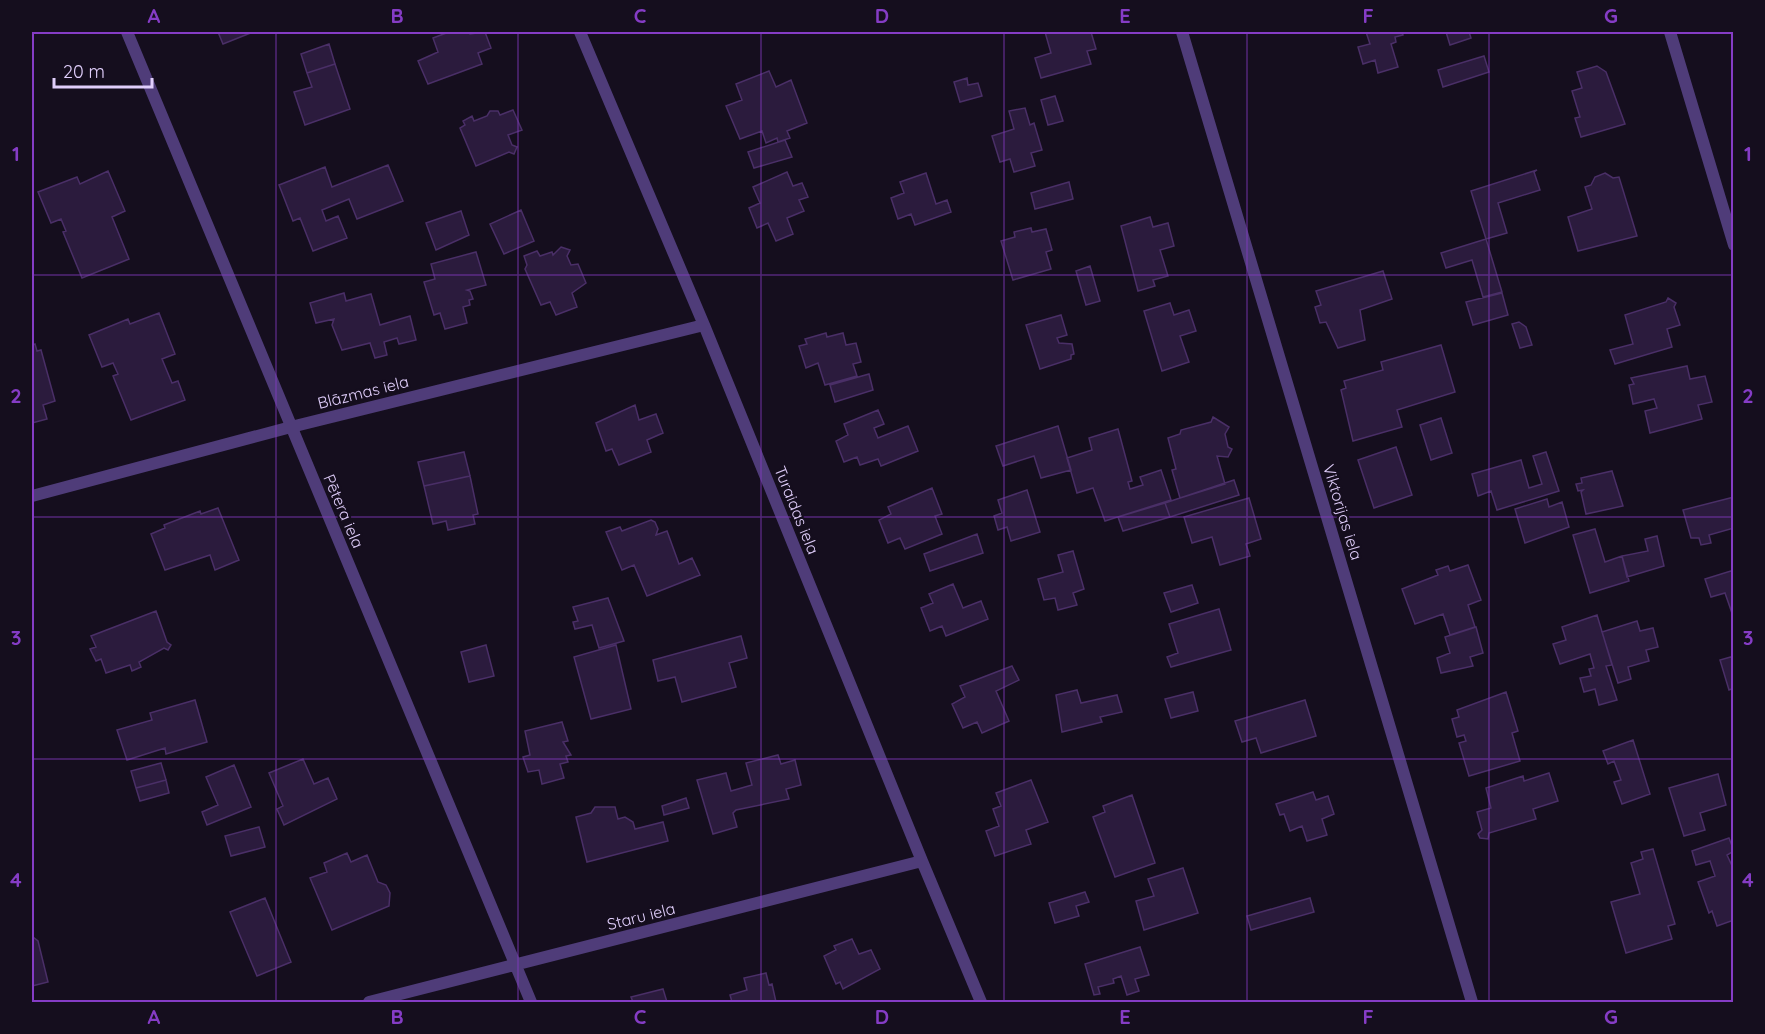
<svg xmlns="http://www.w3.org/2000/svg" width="1765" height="1034" viewBox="0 0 1765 1034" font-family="Quicksand,sans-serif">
<rect width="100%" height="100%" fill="#150e1e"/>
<path fill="#2b1b3d" stroke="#4a2f67" stroke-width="1.5" d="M 218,32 L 253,32 L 223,44 Z
M 449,32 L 469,32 L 470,34 L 485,32 L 491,48 L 478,53 L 482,64 L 428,84 L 418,61 L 438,52 L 433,38 Z
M 1045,32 L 1091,32 L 1096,49 L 1087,51 L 1091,64 L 1041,78 L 1035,58 L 1051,53 Z
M 1366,32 L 1402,32 L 1403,35 L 1395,37 L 1396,42 L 1391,44 L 1398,67 L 1378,73 L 1375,60 L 1363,64 L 1358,47 L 1370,44 Z
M 1446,32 L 1469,32 L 1471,38 L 1450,45 Z
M 329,44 L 335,64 L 307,73 L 301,54 Z
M 1484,56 L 1489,72 L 1443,87 L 1438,70 Z
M 335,64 L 350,109 L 305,125 L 294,92 L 312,87 L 307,73 Z
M 1597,66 L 1606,72 L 1625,124 L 1581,137 L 1575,118 L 1580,117 L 1572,91 L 1582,88 L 1577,72 Z
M 769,71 L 776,87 L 791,80 L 807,123 L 787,131 L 790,138 L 778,142 L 777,138 L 766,143 L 762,131 L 740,139 L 726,106 L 742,100 L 736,84 Z
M 967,78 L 968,85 L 978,83 L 982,96 L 960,102 L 954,82 Z
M 1055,96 L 1063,121 L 1048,125 L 1041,100 Z
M 1025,108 L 1030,125 L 1034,123 L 1042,150 L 1031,153 L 1035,166 L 1014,172 L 1010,159 L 1000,162 L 992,136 L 1014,129 L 1009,111 Z
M 513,110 L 522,130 L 508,135 L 512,145 L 517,147 L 514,154 L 509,152 L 476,166 L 460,128 L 465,125 L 463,121 L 472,116 L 474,121 L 487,116 L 490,111 L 498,111 L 500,115 Z
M 785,140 L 792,157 L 754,168 L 748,152 Z
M 388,165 L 403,201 L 357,219 L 349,199 L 322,210 L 326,221 L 338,216 L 347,238 L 313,251 L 300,218 L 293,221 L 279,185 L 325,167 L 332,187 Z
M 1537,170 L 1534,172 L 1540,190 L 1498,203 L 1507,233 L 1486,239 L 1471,191 Z
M 108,171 L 125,211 L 112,217 L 129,259 L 82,278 L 63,232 L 66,231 L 61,219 L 51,223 L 38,192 L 77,177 L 80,184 Z
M 787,172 L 793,186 L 802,183 L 808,197 L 799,200 L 804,211 L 787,218 L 793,234 L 776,241 L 768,223 L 757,228 L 749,208 L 760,203 L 753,187 Z
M 926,173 L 936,204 L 947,200 L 951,212 L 915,225 L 911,214 L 898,219 L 891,198 L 904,193 L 900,182 Z
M 1605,173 L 1613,178 L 1619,177 L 1637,236 L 1578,251 L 1568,217 L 1592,209 L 1585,187 L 1591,185 L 1595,177 Z
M 1069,182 L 1073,199 L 1035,209 L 1031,193 Z
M 521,210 L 534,241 L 504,254 L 490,224 Z
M 461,211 L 469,235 L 436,250 L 426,223 Z
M 1150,217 L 1153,227 L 1168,223 L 1174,246 L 1160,250 L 1168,276 L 1153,280 L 1155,286 L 1138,291 L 1121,226 Z
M 1031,228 L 1032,232 L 1046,229 L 1052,250 L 1046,252 L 1051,269 L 1013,280 L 1001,241 L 1015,237 L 1014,232 Z
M 1486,239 L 1502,292 L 1483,297 L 1472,260 L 1446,268 L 1441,253 Z
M 561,247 L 570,250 L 567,256 L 571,265 L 578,264 L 586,283 L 572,293 L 577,307 L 556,315 L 550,302 L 541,305 L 525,269 L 527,265 L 524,256 L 537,251 L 540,256 L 552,252 L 553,255 Z
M 476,252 L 486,285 L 467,290 L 470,291 L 473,299 L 469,300 L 470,305 L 463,307 L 467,323 L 445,329 L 440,313 L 434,315 L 424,282 L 435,279 L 431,264 Z
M 1090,266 L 1100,301 L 1086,305 L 1076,271 Z
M 1383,271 L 1392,299 L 1360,310 L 1365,340 L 1338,348 L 1326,322 L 1320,323 L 1315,307 L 1321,305 L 1316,291 Z
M 344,293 L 346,301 L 371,294 L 380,325 L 410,316 L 416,340 L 399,344 L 397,338 L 384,342 L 387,355 L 375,358 L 370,343 L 342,350 L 332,325 L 334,319 L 316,323 L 310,303 Z
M 1502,293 L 1508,315 L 1473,325 L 1466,302 Z
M 1668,298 L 1676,303 L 1674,307 L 1680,325 L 1667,329 L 1672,347 L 1615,364 L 1610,350 L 1633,344 L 1625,315 L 1666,302 Z
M 1170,303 L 1174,315 L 1189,310 L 1196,331 L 1180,336 L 1189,362 L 1162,371 L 1144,311 Z
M 159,313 L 175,354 L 162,359 L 172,383 L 178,381 L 185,400 L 131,420 L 113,376 L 118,374 L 113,363 L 102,367 L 89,335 L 128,319 L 130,324 Z
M 1061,315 L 1067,335 L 1057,338 L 1059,343 L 1072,344 L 1074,354 L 1071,355 L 1071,359 L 1040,369 L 1026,325 Z
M 1519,322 L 1526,327 L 1532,345 L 1520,348 L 1512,324 Z
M 826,333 L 827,337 L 843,333 L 846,345 L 856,343 L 861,362 L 853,364 L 857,376 L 825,385 L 818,363 L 806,368 L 799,346 L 807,344 L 805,339 Z
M 35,344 L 37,351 L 41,350 L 55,401 L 43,405 L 47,419 L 32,423 L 32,345 Z
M 1441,345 L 1455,392 L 1397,410 L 1402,427 L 1353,441 L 1341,390 L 1346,388 L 1344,381 L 1383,370 L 1381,362 Z
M 1687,366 L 1690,379 L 1705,376 L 1712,402 L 1698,405 L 1702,419 L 1650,433 L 1645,411 L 1657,408 L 1654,399 L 1633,404 L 1629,385 L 1634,384 L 1631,378 Z
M 869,374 L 873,390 L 835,402 L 830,385 Z
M 635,405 L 639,420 L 656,414 L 663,433 L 647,440 L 651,452 L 619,465 L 612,449 L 606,451 L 596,423 Z
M 878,410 L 884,424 L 874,428 L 878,438 L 908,426 L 918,451 L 881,466 L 878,459 L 860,465 L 857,457 L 844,462 L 836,441 L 848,435 L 844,424 Z
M 1213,417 L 1229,427 L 1225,434 L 1228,447 L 1232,449 L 1228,457 L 1217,456 L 1225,484 L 1180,498 L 1172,470 L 1176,469 L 1168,438 L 1180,434 L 1181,430 L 1211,422 Z
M 1441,418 L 1452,453 L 1431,460 L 1420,425 Z
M 1058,426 L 1071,470 L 1041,478 L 1034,456 L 1003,466 L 996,446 Z
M 1118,429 L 1132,481 L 1128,482 L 1130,489 L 1143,485 L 1140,477 L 1161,470 L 1171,500 L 1105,521 L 1093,488 L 1077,493 L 1067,458 L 1092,450 L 1089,438 Z
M 1396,447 L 1412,495 L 1374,508 L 1358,460 Z
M 464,452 L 470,476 L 424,486 L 418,462 Z
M 1546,452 L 1559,491 L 1497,510 L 1491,491 L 1478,496 L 1472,474 L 1521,460 L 1529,488 L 1542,484 L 1533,456 Z
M 1612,471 L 1623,506 L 1586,514 L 1581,492 L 1583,490 L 1578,491 L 1576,484 L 1582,483 L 1581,478 Z
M 470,476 L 478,514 L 473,515 L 475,524 L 448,530 L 446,521 L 433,524 L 424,486 Z
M 1234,480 L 1239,495 L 1170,517 L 1165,503 Z
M 932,488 L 942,514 L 935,516 L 942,534 L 905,549 L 900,538 L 888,543 L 879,520 L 891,514 L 888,507 Z
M 1027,490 L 1040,532 L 1011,541 L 1007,527 L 998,530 L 994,516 L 1002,513 L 998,500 Z
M 1734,497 L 1734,528 L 1709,535 L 1711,543 L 1701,545 L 1699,538 L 1691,538 L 1683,510 Z
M 1249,498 L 1261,539 L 1246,544 L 1250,556 L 1220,565 L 1212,537 L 1192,543 L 1184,517 Z
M 1547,499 L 1549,507 L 1562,502 L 1569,527 L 1525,543 L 1515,509 Z
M 1165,503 L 1170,517 L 1123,531 L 1118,517 Z
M 218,508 L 239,560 L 215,570 L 210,555 L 165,570 L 151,534 L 165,528 L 164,525 L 200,511 L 201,514 Z
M 651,520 L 655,522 L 658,529 L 656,535 L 667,531 L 679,564 L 692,558 L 700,575 L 647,596 L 634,565 L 622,570 L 606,532 L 620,527 L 622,531 Z
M 1595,529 L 1605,562 L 1622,556 L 1629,581 L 1590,593 L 1573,535 Z
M 977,534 L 983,553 L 930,571 L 924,554 Z
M 1657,536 L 1664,566 L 1627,577 L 1622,556 L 1648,551 L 1645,539 Z
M 1073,551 L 1084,589 L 1073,593 L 1077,605 L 1058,610 L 1055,598 L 1044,600 L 1038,579 L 1063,572 L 1058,555 Z
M 1468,565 L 1481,600 L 1468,605 L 1475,627 L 1450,635 L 1443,614 L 1415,624 L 1402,589 L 1438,575 L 1436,570 L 1448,566 L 1450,571 Z
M 1734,570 L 1734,615 L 1733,616 L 1725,593 L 1711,597 L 1705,579 Z
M 953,584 L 963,608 L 981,601 L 988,619 L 946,636 L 942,626 L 930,631 L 921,608 L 933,603 L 929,594 Z
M 1192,585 L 1198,603 L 1171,612 L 1164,593 Z
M 608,598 L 624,641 L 599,648 L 592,625 L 575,629 L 573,622 L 578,621 L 573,607 Z
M 1219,609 L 1231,650 L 1171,667 L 1167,657 L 1178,653 L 1169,624 Z
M 156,611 L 167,642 L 171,645 L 168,650 L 164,648 L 139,662 L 141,667 L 132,671 L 130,665 L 106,673 L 101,659 L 96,661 L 90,649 L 96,647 L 91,636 Z
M 1597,615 L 1612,665 L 1606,666 L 1617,700 L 1599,705 L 1595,689 L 1584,692 L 1580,678 L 1591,676 L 1589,669 L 1594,668 L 1590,654 L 1560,664 L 1553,644 L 1566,640 L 1562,627 Z
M 1637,621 L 1640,631 L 1653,628 L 1658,647 L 1646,650 L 1649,661 L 1628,667 L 1631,679 L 1618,683 L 1602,632 Z
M 1476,627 L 1483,653 L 1470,657 L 1473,666 L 1441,673 L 1437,658 L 1450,653 L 1445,637 Z
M 741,636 L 747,658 L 729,663 L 736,687 L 682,702 L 675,677 L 658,681 L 653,660 Z
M 486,645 L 494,676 L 469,682 L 461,652 Z
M 616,645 L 631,709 L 591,719 L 574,657 Z
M 1734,656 L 1734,688 L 1729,690 L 1720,660 Z
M 1012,666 L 1019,680 L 996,691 L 1009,721 L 982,733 L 977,722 L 963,728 L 952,704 L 965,697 L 960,686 Z
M 1077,690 L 1081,703 L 1117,695 L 1122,712 L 1100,717 L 1102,722 L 1062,732 L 1056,695 Z
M 1193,692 L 1198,711 L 1171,718 L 1165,699 Z
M 1506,692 L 1518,731 L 1512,733 L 1520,761 L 1469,776 L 1459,743 L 1466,741 L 1464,735 L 1457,737 L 1452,719 L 1459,717 L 1457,710 Z
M 195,700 L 207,742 L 166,754 L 165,748 L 127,760 L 117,730 L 152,720 L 150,713 Z
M 1305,700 L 1316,736 L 1261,753 L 1256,738 L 1242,742 L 1235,721 Z
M 562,722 L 568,741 L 563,742 L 571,755 L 566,756 L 568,762 L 560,764 L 564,778 L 542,784 L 539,770 L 528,772 L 523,757 L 530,755 L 525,731 Z
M 1633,740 L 1650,794 L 1622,804 L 1614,782 L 1621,780 L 1614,761 L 1608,764 L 1603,751 Z
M 778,755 L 781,764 L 795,760 L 801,785 L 786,789 L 789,799 L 736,810 L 733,813 L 737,827 L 713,834 L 697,780 L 726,773 L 731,791 L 752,785 L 746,763 Z
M 303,759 L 314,784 L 328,778 L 337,799 L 284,825 L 277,809 L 283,806 L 269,773 Z
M 161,763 L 166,780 L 136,788 L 131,771 Z
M 234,765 L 251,807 L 207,825 L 202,812 L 218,805 L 206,777 Z
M 1549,773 L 1558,801 L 1533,809 L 1536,819 L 1489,833 L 1488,839 L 1480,838 L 1478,834 L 1482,830 L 1477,812 L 1491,808 L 1486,788 L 1523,776 L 1524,781 Z
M 1718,774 L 1726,805 L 1700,813 L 1705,830 L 1684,836 L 1669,788 Z
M 166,780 L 169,793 L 140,801 L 136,788 Z
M 1031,780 L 1048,822 L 1026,830 L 1031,844 L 995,856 L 986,831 L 999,826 L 993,809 L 1001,806 L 996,793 Z
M 1313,792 L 1316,800 L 1328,796 L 1334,814 L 1322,819 L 1327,835 L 1307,841 L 1302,826 L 1290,831 L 1284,814 L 1280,815 L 1276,804 Z
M 1132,795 L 1155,863 L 1115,877 L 1093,817 L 1105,812 L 1103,806 Z
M 686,798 L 689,808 L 664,815 L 662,806 Z
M 595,807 L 615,807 L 618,819 L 625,817 L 633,822 L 635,829 L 663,822 L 668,841 L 587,862 L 576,817 L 591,813 Z
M 259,827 L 265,847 L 231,856 L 225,836 Z
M 1729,838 L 1734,851 L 1727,855 L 1734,870 L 1734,920 L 1717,926 L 1712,911 L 1709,913 L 1698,882 L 1715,876 L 1710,861 L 1696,865 L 1692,851 Z
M 1653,849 L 1675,924 L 1668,926 L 1672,939 L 1626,953 L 1611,902 L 1640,894 L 1631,863 L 1643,859 L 1641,852 Z
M 347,853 L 351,862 L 367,855 L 378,882 L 386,885 L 390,893 L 389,906 L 332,930 L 310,878 L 327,872 L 324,863 Z
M 1183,868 L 1198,913 L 1144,930 L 1136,901 L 1154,896 L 1148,879 Z
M 1085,892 L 1089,902 L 1076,906 L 1079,916 L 1055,923 L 1049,903 Z
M 265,898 L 291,962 L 257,976 L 230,912 Z
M 1310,898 L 1314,912 L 1251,930 L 1247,916 Z
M 33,937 L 38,941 L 48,982 L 32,986 Z
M 852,939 L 859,954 L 871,950 L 880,969 L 843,989 L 840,982 L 836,984 L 824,956 L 836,950 L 834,946 Z
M 1140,947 L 1149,975 L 1135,979 L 1139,991 L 1127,995 L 1121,976 L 1113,979 L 1114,983 L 1098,987 L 1100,994 L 1094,995 L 1085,964 Z
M 766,973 L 769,985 L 772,984 L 776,1002 L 732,1002 L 730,995 L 747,990 L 744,978 Z
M 663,989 L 667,1002 L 633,1002 L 631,997 Z"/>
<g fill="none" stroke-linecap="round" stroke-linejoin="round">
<path stroke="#4f3c79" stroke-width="12" d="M 127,32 L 531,1002
M 580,32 L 704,325 L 922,861 L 981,1002
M 1182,32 L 1472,1002
M 1670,32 L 1734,245
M 32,496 L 291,427 L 704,325
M 369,1002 L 922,861"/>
</g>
<path fill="none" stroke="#853cc5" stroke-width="1.5" stroke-opacity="0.55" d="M 276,32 L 276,1002M 518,32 L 518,1002M 761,32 L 761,1002M 1004,32 L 1004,1002M 1247,32 L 1247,1002M 1489,32 L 1489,1002M 32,275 L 1734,275M 32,517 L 1734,517M 32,759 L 1734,759"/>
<g text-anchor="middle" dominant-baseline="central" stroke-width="4.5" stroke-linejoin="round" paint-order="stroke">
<g font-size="16" fill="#e0cefb" stroke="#150e1e">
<text transform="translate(363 392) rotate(-14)">Blāzmas iela</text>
<text transform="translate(797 510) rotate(68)">Turaidas iela</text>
<text transform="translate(344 511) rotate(67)">Pētera iela</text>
<text transform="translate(1343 512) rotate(73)">Viktorijas iela</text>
<text transform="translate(641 916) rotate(-14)">Staru iela</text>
</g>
</g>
<rect width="1765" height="1034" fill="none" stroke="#150e1e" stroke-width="66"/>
<path d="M54 78v9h98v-9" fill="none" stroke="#e0cefb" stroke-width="3"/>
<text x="63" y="78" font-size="18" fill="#e0cefb" stroke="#150e1e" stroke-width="4.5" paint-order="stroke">20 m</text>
<rect x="33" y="33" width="1699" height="968" fill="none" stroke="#853cc5" stroke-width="2"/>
<g font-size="20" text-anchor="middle" font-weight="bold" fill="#853cc5">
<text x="154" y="23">A</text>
<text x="397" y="23">B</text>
<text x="640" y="23">C</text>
<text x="882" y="23">D</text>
<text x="1125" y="23">E</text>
<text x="1368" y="23">F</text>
<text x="1611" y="23">G</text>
<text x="16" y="161">1</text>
<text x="1748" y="161">1</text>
<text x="16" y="403">2</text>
<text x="1748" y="403">2</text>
<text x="16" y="645">3</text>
<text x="1748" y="645">3</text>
<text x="16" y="887">4</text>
<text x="1748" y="887">4</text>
<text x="154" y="1024">A</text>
<text x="397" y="1024">B</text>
<text x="640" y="1024">C</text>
<text x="882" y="1024">D</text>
<text x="1125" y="1024">E</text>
<text x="1368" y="1024">F</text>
<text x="1611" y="1024">G</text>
</g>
</svg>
